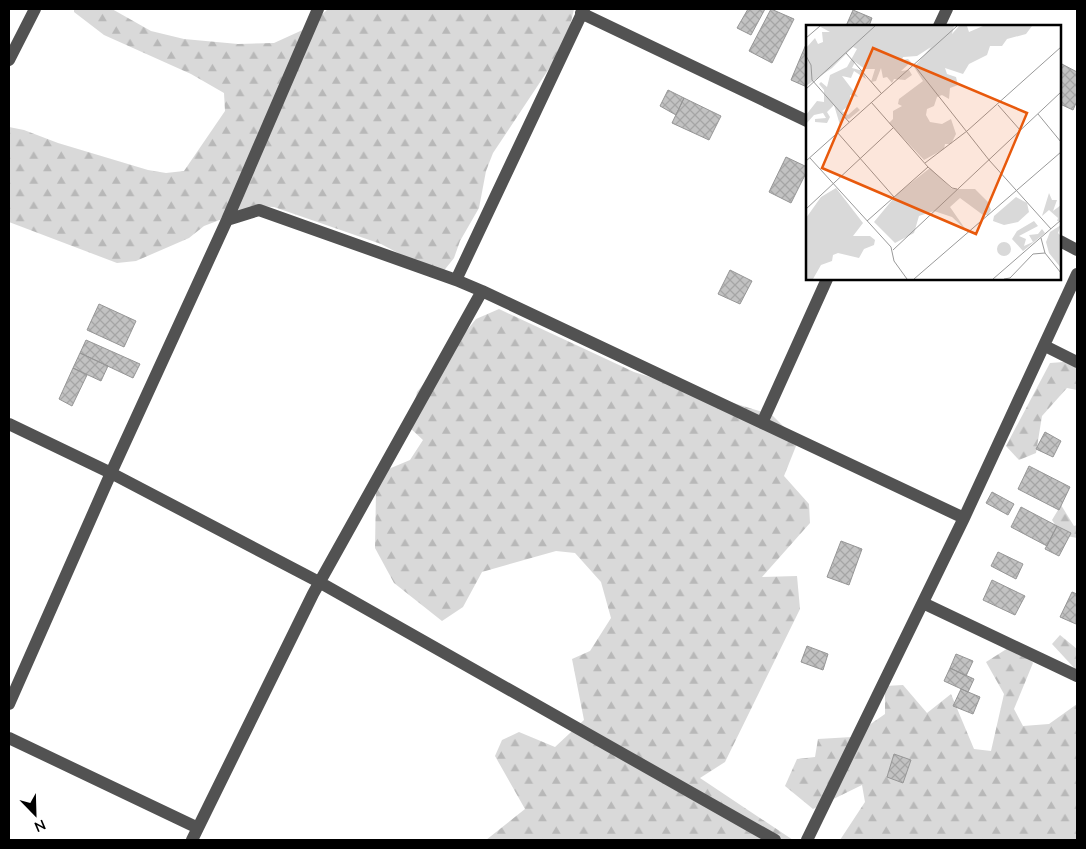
<svg xmlns="http://www.w3.org/2000/svg" width="1086" height="849" viewBox="0 0 1086 849" font-family="Mulish,sans-serif">
<defs>
<pattern id="forest-firs" width="22" height="20" patternUnits="userSpaceOnUse" patternTransform="scale(1.25)"><rect width="22" height="20" fill="#d9d9d9"/><path d="M5 1l3.5 6h-7zM16 11l3.5 6h-7z" fill="#b8b8b8"/></pattern>
<pattern id="building-cross-hatch" width="8" height="8" patternUnits="userSpaceOnUse" patternTransform="scale(1.25)"><rect width="8" height="8" fill="#c2c2c2"/><path d="M0 0l8 8M0 8l8-8" fill="none" stroke="#a5a5a5"/></pattern>
</defs>
<rect width="100%" height="100%" fill="#fff"/>
<path fill="url(#forest-firs)" d="M 74,9 L 112,9 L 151,31 L 184,39 L 238,44 L 274,43 L 307,28 L 328,9 L 574,9 L 566,43 L 493,153 L 486,171 L 479,208 L 460,241 L 454,258 L 442,273 L 415,262 L 381,244 L 274,207 L 256,206 L 204,226 L 189,238 L 136,261 L 117,263 L 9,222 L 9,127 L 24,130 L 58,143 L 148,170 L 166,173 L 184,171 L 225,111 L 224,93 L 191,74 L 104,35 L 74,12 Z
M 499,309 L 634,372 L 772,415 L 798,441 L 784,476 L 809,504 L 810,523 L 762,577 L 797,576 L 800,609 L 725,762 L 700,778 L 793,840 L 486,840 L 525,809 L 495,756 L 502,740 L 519,732 L 555,747 L 584,720 L 572,659 L 590,651 L 611,618 L 601,582 L 575,553 L 556,551 L 482,572 L 463,607 L 442,621 L 394,583 L 375,548 L 376,491 L 379,473 L 410,460 L 423,440 L 409,427 L 417,392 L 476,319 Z
M 1077,361 L 1077,390 L 1067,388 L 1042,416 L 1036,453 L 1019,460 L 1006,446 L 1050,363 Z
M 1061,505 L 1074,526 L 1077,525 L 1077,538 L 1062,535 L 1052,520 Z
M 1060,635 L 1077,649 L 1077,671 L 1052,644 Z
M 1016,643 L 1033,663 L 1014,709 L 1023,726 L 1049,724 L 1077,704 L 1077,840 L 840,840 L 865,802 L 862,785 L 813,809 L 785,786 L 797,759 L 815,757 L 818,739 L 852,737 L 885,714 L 885,686 L 903,685 L 927,713 L 951,694 L 974,749 L 991,751 L 1004,694 L 986,662 Z"/>
<path fill="url(#building-cross-hatch)" stroke="#969696" d="M 748,9 L 765,9 L 751,35 L 737,28 Z
M 771,9 L 794,19 L 772,63 L 749,51 Z
M 853,10 L 872,18 L 869,26 L 846,26 Z
M 807,42 L 807,87 L 791,80 Z
M 1060,63 L 1077,72 L 1077,101 L 1073,110 L 1060,104 Z
M 668,90 L 684,98 L 676,115 L 660,106 Z
M 684,98 L 721,116 L 709,140 L 672,123 Z
M 786,157 L 807,167 L 807,171 L 791,203 L 769,192 Z
M 730,270 L 752,281 L 740,304 L 718,294 Z
M 99,304 L 136,321 L 124,347 L 87,330 Z
M 86,340 L 140,364 L 133,378 L 80,353 Z
M 80,353 L 108,366 L 101,381 L 73,368 Z
M 73,368 L 87,375 L 72,406 L 59,399 Z
M 1045,432 L 1061,441 L 1053,457 L 1036,449 Z
M 1029,466 L 1070,487 L 1059,510 L 1018,489 Z
M 992,492 L 1014,504 L 1008,515 L 986,503 Z
M 1021,507 L 1057,526 L 1047,546 L 1011,527 Z
M 1057,526 L 1071,533 L 1059,556 L 1045,549 Z
M 841,541 L 862,549 L 849,585 L 827,577 Z
M 998,552 L 1023,564 L 1016,579 L 991,566 Z
M 992,580 L 1025,596 L 1015,615 L 983,600 Z
M 1072,592 L 1077,594 L 1076,624 L 1060,617 Z
M 807,646 L 828,654 L 823,670 L 801,662 Z
M 956,654 L 973,661 L 966,676 L 950,668 Z
M 950,668 L 974,679 L 968,692 L 944,681 Z
M 961,689 L 980,697 L 973,714 L 953,706 Z
M 894,754 L 911,760 L 903,783 L 887,777 Z"/>
<g fill="none" stroke-linecap="round" stroke-linejoin="round">
<path stroke="#525252" stroke-width="12" d="M 581,13 L 807,121
M 939,26 L 947,9
M 9,60 L 35,9
M 227,220 L 259,210 L 456,280 L 482,291 L 964,518
M 1060,241 L 1077,250
M 456,280 L 584,9
M 1045,346 L 1077,362
M 762,423 L 827,279
M 9,424 L 111,473 L 319,582 L 775,840
M 923,603 L 1077,676
M 9,704 L 111,473 L 227,220 L 318,9
M 9,738 L 198,828
M 192,840 L 313,594 L 482,291
M 807,840 L 964,518 L 1077,274"/>
</g>
<g transform="translate(806 25)">
<rect width="255" height="255" fill="#fff"/>
<path d="M 13,1 L 148,1 L 146,9 L 153,1 L 161,1 L 163,7 L 177,1 L 226,1 L 220,9 L 201,14 L 196,21 L 184,21 L 181,30 L 163,39 L 157,49 L 139,43 L 141,49 L 150,52 L 152,60 L 144,63 L 143,74 L 136,70 L 131,72 L 128,81 L 121,84 L 120,90 L 124,97 L 136,99 L 145,94 L 150,109 L 145,119 L 139,119 L 138,124 L 118,135 L 83,98 L 87,94 L 87,86 L 96,81 L 92,79 L 93,74 L 117,56 L 108,42 L 125,22 L 111,31 L 97,32 L 96,35 L 102,34 L 105,37 L 95,46 L 103,45 L 106,50 L 99,55 L 88,54 L 86,58 L 81,52 L 77,53 L 75,43 L 70,56 L 65,57 L 69,44 L 59,44 L 49,37 L 46,43 L 57,46 L 60,54 L 48,46 L 45,53 L 36,51 L 52,72 L 44,70 L 45,79 L 36,86 L 42,90 L 51,82 L 54,85 L 43,94 L 38,93 L 34,100 L 28,80 L 21,87 L 24,92 L 21,98 L 9,97 L 9,94 L 20,93 L 17,88 L 8,90 L 0,99 L 0,90 L 11,76 L 18,77 L 18,65 L 13,59 L 15,57 L 21,62 L 24,50 L 41,42 L 51,24 L 47,22 L 26,43 L 0,61 L 0,23 L 9,13 L 12,19 L 17,17 L 16,7 L 24,7 ZM 124,143 L 146,164 L 169,164 L 182,177 L 185,185 L 182,190 L 177,190 L 154,173 L 144,182 L 160,205 L 146,192 L 128,186 L 113,191 L 108,208 L 89,218 L 68,197 L 92,168 ZM 30,163 L 57,198 L 47,211 L 64,211 L 69,215 L 68,220 L 58,224 L 53,233 L 32,228 L 27,230 L 26,236 L 15,240 L 7,254 L 0,254 L 0,193 L 15,172 ZM 243,168 L 246,175 L 251,175 L 247,186 L 255,180 L 255,196 L 251,196 L 252,193 L 243,185 L 236,191 ZM 210,172 L 221,178 L 223,187 L 212,197 L 198,200 L 187,196 L 188,191 ZM 228,196 L 232,201 L 213,211 L 220,214 L 218,221 L 227,217 L 223,210 L 232,209 L 236,204 L 239,208 L 217,226 L 206,214 L 211,206 ZM 255,200 L 252,208 L 255,211 L 255,243 L 243,228 L 240,217 L 244,207 ZM191 224a7 7 0 1 1 14 0a7 7 0 1 1-14 0Z" fill="#d9d9d9"/>
<path fill="none" stroke="#999" stroke-width="1" d="M 0,13 L 14,1M 40,28 L 75,68M 0,31 L 5,40 L 6,55 L 43,97M 108,40 L 183,135 L 245,204M 0,64 L 69,1M 65,77 L 122,142 L 146,163 L 151,164M 192,80 L 214,105M 232,89 L 255,117M 31,107 L 88,172M 4,133 L 85,222 L 88,236 L 101,254M 0,136 L 151,1M 119,138 L 161,106 L 255,22M 0,184 L 87,103M 61,196 L 122,142M 87,225 L 255,67M 239,228 L 255,248M 108,254 L 255,127M 187,254 L 255,195M 198,254 L 204,253 L 227,229 L 239,228 L 235,213"/>
<path fill="#e8590c" fill-opacity="0.15" stroke="#e8590c" stroke-width="2.5" d="M 67,23 L 221,88 L 170,209 L 16,143 Z"/>
<rect width="255" height="255" fill="none" stroke="#000" stroke-width="2.5"/>
</g>
<rect width="1086" height="849" fill="none" stroke="#000000" stroke-width="20"/>
<g transform="translate(35 814) rotate(157)" stroke="#ffffff" stroke-width="4" paint-order="stroke">
<path d="M0-4L9 19L0 12L-9 19Z" fill="#000000"/>
<text y="-8" font-size="14" font-weight="bold" text-anchor="middle" fill="#000000">N</text>
</g>
</svg>
